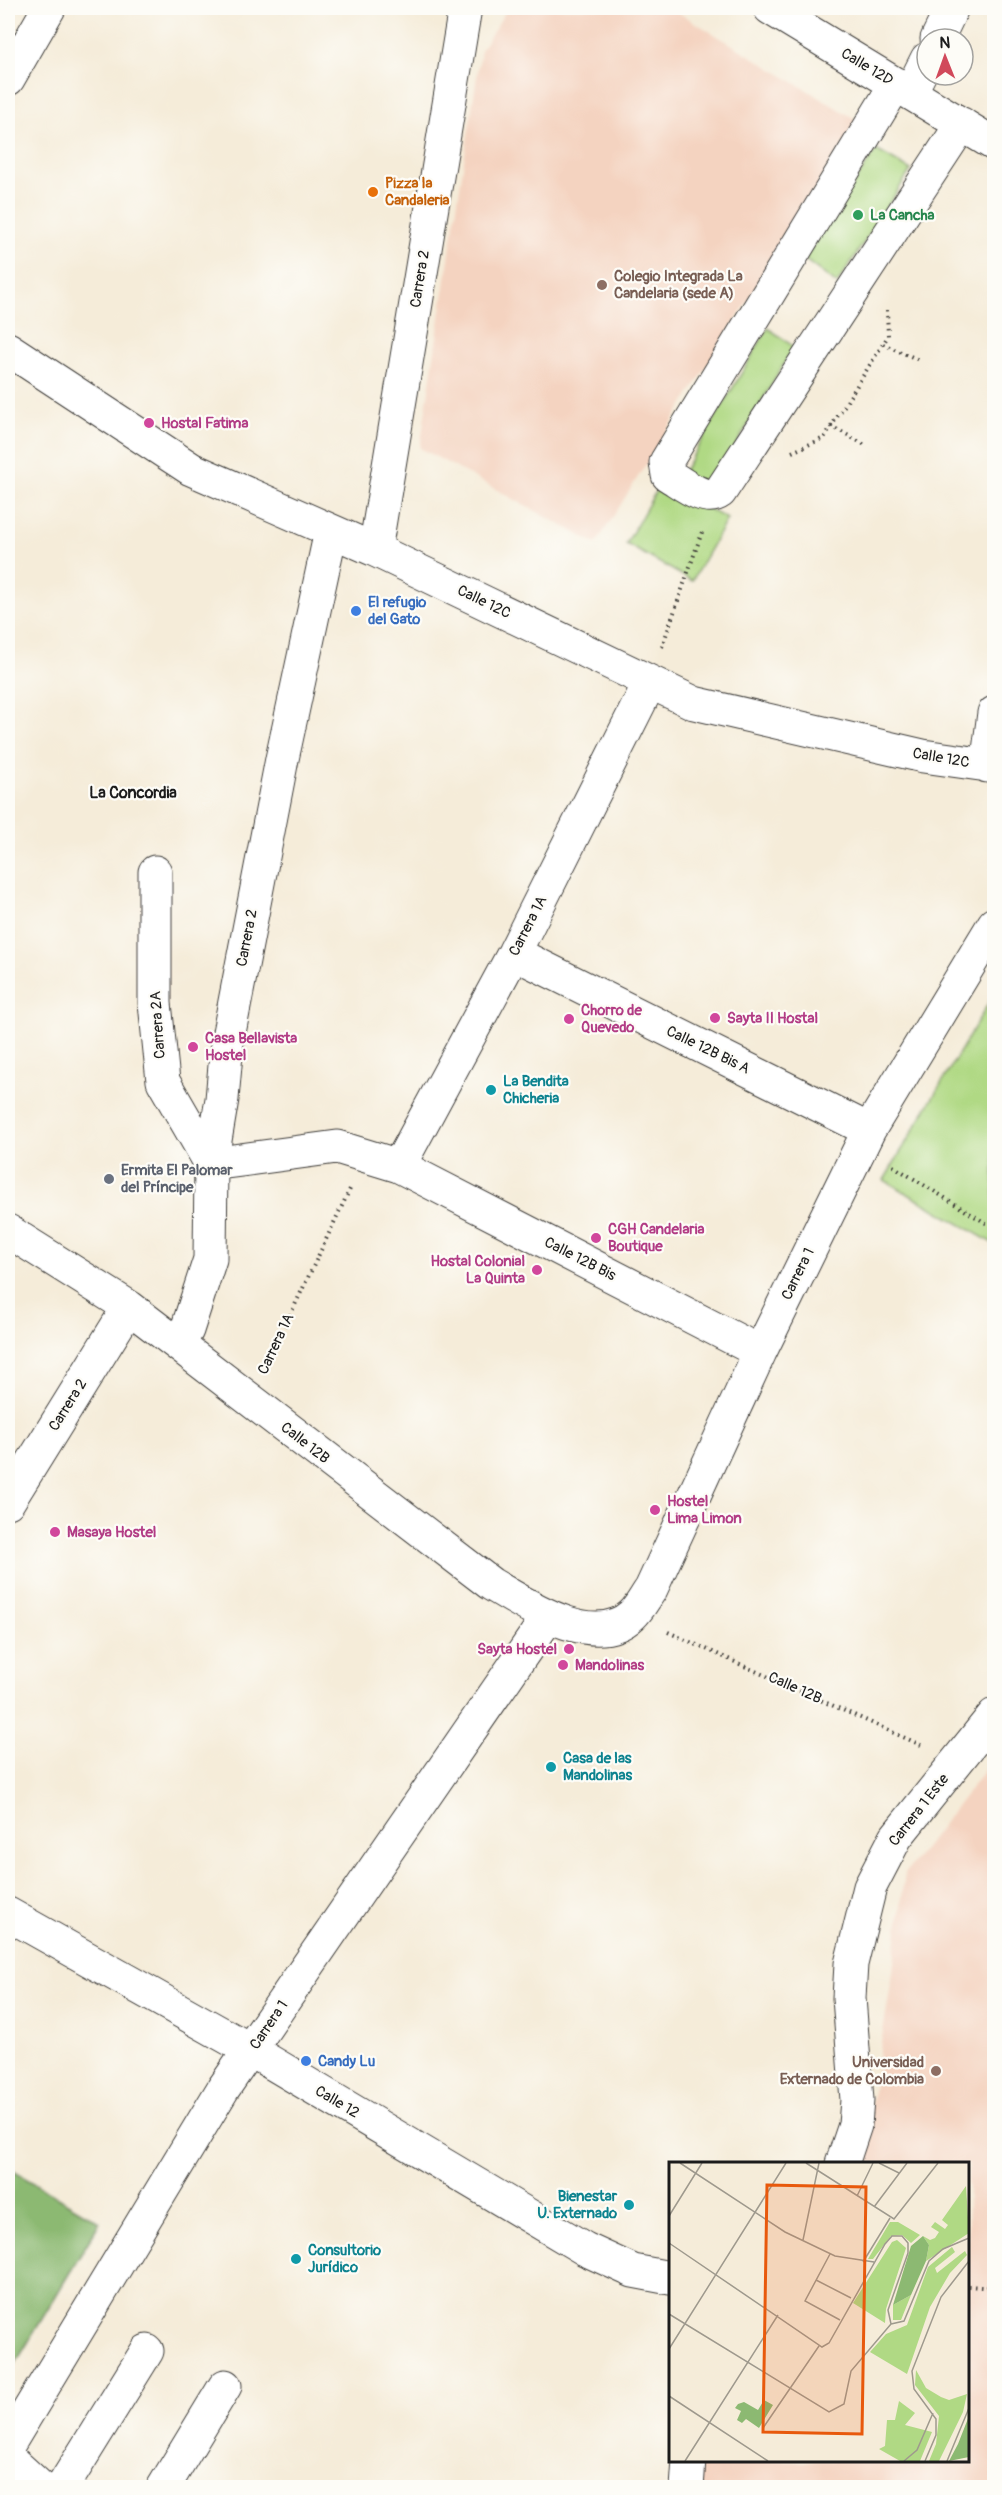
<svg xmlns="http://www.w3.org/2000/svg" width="1002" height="2495" viewBox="0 0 1002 2495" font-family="Pangolin,sans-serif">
<rect width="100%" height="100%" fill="#fdfcf7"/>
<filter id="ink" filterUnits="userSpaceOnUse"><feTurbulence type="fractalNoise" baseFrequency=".0167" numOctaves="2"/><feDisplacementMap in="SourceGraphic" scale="12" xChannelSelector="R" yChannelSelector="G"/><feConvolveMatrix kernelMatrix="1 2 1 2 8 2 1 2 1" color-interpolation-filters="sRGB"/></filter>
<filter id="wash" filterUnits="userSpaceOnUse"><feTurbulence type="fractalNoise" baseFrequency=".008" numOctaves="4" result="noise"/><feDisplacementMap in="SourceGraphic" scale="24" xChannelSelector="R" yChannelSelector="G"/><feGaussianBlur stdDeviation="1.35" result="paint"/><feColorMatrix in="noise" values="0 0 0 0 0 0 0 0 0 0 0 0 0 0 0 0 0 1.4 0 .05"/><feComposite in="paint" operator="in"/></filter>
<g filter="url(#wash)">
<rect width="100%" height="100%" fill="#f5ecd9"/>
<path fill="#f4d3c0" d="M 508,8 L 671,8 L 860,122 L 596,544 L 420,448 L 481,50 Z
M 994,1758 L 994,2487 L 669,2488 L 670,2480 L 694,2461 L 968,2460 L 968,2164 L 861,2163 L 892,1978 L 905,1873 Z"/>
<path fill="#b0d984" stroke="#667a50" stroke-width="1.5" d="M 876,150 L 911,170 L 837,284 L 804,259 Z
M 768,328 L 794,347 L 710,489 L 682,474 Z
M 661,482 L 727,519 L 692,581 L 626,544 Z
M 994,994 L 994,1244 L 884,1180 Z"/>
<path fill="#8cb972" stroke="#546a47" stroke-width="1.5" d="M 8,2168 L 100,2222 L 8,2376 Z"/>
</g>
<g filter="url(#ink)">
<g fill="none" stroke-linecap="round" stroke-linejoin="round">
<defs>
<path id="minor" d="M 770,8 L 994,144
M 937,39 L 952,8
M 8,79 L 49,8
M 896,84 L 666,462 L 668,475 C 682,483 705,503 720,492 L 962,124
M 910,93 L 927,59
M 8,349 L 191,469 L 375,550 L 694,703 L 923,756 L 994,766
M 375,550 L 465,8
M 987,766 L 994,713
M 155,872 L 155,1003 L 163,1081 L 211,1164 L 337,1147 L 399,1166 L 760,1352
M 514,953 L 869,1130
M 399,1166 L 514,953 L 650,682
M 8,1231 L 129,1307 L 491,1584 C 525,1604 594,1651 632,1615 C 640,1608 645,1597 651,1589 L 760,1352 L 869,1130 L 994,924
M 176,1343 L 187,1330 L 210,1259 L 211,1164 L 222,1099 L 227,1043 L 282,759 L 331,531
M 8,1502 L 129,1307
M 8,1914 L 252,2051 L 585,2249 L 633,2271 L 670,2278
M 842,2164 L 855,2125 L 857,2100 L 849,1998 L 851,1964 L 870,1887 L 896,1837 L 994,1715
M 8,2445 L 223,2089 L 548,1617
M 8,2458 L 41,2488
M 62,2488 L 147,2351
M 163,2488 L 225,2386
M 687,2488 L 689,2460"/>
</defs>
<use href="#minor" stroke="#3d3b38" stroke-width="35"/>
<path stroke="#3d3b38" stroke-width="4" stroke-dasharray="1.5 4.5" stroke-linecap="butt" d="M 883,344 L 919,360
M 831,426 L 867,446
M 792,452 L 824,438 L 888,336 L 887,310
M 662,647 L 702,532
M 893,1166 L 994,1228
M 267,1364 L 350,1189
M 668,1632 L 921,1745
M 968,2286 L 994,2288"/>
<use href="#minor" stroke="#fff" stroke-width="33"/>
</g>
</g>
<circle fill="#e8710a" stroke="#fdfcf7" stroke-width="2" cx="373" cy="192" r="6"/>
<circle fill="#2e9e5b" stroke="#fdfcf7" stroke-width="2" cx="858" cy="215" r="6"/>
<g fill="#8d6e63" stroke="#fdfcf7" stroke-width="2">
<circle cx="602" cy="285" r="6"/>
<circle cx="936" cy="2071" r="6"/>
</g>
<g fill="#d1479c" stroke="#fdfcf7" stroke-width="2">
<circle cx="149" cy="423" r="6"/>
<circle cx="715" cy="1018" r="6"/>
<circle cx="569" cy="1019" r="6"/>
<circle cx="193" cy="1047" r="6"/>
<circle cx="596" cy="1238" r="6"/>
<circle cx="537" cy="1270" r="6"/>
<circle cx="655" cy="1510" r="6"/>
<circle cx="55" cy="1532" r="6"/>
<circle cx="569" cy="1649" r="6"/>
<circle cx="563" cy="1665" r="6"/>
</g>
<g fill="#3f7fe0" stroke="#fdfcf7" stroke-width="2">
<circle cx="356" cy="611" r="6"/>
<circle cx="306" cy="2061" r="6"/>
</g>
<g fill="#0f9aa8" stroke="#fdfcf7" stroke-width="2">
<circle cx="491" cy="1090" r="6"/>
<circle cx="551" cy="1767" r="6"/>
<circle cx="629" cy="2205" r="6"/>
<circle cx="296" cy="2259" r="6"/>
</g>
<circle fill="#6b7280" stroke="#fdfcf7" stroke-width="2" cx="109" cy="1179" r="6"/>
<g text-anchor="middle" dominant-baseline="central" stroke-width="4.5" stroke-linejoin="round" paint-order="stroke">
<g font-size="15" fill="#1c1c1c" stroke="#fdfcf7">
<text transform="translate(867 67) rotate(31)">Calle 12D</text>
<text transform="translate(420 279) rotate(-81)">Carrera 2</text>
<text transform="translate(484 602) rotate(26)">Calle 12C</text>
<text transform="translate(941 758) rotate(10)">Calle 12C</text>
<text transform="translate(528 926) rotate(-63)">Carrera 1A</text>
<text transform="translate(247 938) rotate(-79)">Carrera 2</text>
<text transform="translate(158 1025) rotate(-94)">Carrera 2A</text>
<text transform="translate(708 1050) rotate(26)">Calle 12B Bis A</text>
<text transform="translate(580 1259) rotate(27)">Calle 12B Bis</text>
<text transform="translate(798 1274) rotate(-64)">Carrera 1</text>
<text transform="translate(276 1344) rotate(-65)">Carrera 1A</text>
<text transform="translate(68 1405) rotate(-58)">Carrera 2</text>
<text transform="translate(305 1443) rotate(38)">Calle 12B</text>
<text transform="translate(795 1688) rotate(24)">Calle 12B</text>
<text transform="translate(919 1810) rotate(-52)">Carrera 1 Este</text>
<text transform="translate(269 2025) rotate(-56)">Carrera 1</text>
<text transform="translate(337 2102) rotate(31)">Calle 12</text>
</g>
<g font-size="15" font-weight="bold" fill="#c56008" stroke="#fdfcf7" text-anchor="start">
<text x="385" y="183">Pizza la<tspan x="385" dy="17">Candaleria</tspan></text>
</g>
<g font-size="15" font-weight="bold" fill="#27864d" stroke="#fdfcf7" text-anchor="start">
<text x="870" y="215">La Cancha</text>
</g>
<g font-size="15" font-weight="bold" fill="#785e54" stroke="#fdfcf7" text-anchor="start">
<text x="614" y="276">Colegio Integrada La<tspan x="614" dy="17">Candelaria (sede A)</tspan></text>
<text x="924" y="2062" text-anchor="end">Universidad<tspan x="924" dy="17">Externado de Colombia</tspan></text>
</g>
<g font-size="15" font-weight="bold" fill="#b23c85" stroke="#fdfcf7" text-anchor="start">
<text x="161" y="423">Hostal Fatima</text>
<text x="581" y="1010">Chorro de<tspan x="581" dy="17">Quevedo</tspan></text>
<text x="727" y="1018">Sayta II Hostal</text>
<text x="205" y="1038">Casa Bellavista<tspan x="205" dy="17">Hostel</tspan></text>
<text x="608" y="1229">CGH Candelaria<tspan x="608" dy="17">Boutique</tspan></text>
<text x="525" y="1261" text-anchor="end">Hostal Colonial<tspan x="525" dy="17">La Quinta</tspan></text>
<text x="667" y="1501">Hostel<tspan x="667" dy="17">Lima Limon</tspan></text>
<text x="67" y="1532">Masaya Hostel</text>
<text x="557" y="1649" text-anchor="end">Sayta Hostel</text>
<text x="575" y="1665">Mandolinas</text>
</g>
<g font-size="15" font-weight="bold" fill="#366cbe" stroke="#fdfcf7" text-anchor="start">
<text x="368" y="602">El refugio<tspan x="368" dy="17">del Gato</tspan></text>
<text x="318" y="2061">Candy Lu</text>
</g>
<g font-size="15" font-weight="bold" fill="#0d838f" stroke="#fdfcf7" text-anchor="start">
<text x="503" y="1081">La Bendita<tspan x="503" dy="17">Chicheria</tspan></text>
<text x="563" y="1758">Casa de las<tspan x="563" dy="17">Mandolinas</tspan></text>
<text x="617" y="2196" text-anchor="end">Bienestar<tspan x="617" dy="17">U. Externado</tspan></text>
<text x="308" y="2250">Consultorio<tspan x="308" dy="17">Jurídico</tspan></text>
</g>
<g font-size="15" font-weight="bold" fill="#5b616d" stroke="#fdfcf7" text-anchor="start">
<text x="121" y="1170">Ermita El Palomar<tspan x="121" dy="17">del Príncipe</tspan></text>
</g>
<g font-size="16" font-weight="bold" fill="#1c1c1c" stroke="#fdfcf7">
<text x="133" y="793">La Concordia</text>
</g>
</g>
<g transform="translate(669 2162)">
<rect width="300" height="300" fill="#f5ecd9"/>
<path d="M 297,24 L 300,71 L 257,99 L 260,83 L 254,74 L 261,78 L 266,76 L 270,70 L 262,65 L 266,60 L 276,67 L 279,63 L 273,58 ZM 221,60 L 229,60 L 251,73 L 242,81 L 233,73 L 222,74 L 204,97 L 199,97 ZM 228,78 L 237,86 L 217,147 L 216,161 L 184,141 L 223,80 ZM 283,85 L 286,90 L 266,106 L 268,111 L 292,92 L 296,89 L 298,93 L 281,111 L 261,145 L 238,212 L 201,190 L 217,172 L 238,163 L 259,105 ZM 242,133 L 232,158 L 224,158 L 224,143 ZM 247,208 L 257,226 L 272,235 L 280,238 L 298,232 L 294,250 L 270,299 L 260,299 L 267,282 L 270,254 L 246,223 ZM 230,239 L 246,251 L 236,263 L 263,270 L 251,299 L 231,299 L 210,287 L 216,284 L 218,258 L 226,258 Z" fill="#b0d984"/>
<path d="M 254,74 L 260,83 L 257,99 L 242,133 L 224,143 L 242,84 ZM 95,238 L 104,243 L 90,266 L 77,257 L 73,261 L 68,258 L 72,249 L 66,246 L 69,242 L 75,240 L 89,248 ZM 300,254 L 300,295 L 280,299 L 289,282 Z" fill="#8cb972"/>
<path fill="none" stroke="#9e998d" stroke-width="1.5" d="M 11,1 L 116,70 L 166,94 L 205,100M 137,1 L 225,57 L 269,1M 210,1 L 230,11M 188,34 L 204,1M 205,45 L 238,1M 0,54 L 33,1M 134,78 L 150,1M 0,81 L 153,185 L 160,181 L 216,82 L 223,74 L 233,74 L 239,81 L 239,91 L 219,148 L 222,162M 161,92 L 136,139 L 171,158M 194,100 L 221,56M 147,118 L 182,136M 0,152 L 160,250 L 175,242 L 182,209 L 222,162M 222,162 L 235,159 L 260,99 L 274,87 L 300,76M 0,187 L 117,1M 0,234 L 99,299M 94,266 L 150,184M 16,299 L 109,153M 235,299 L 248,288 L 264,251M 256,299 L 267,273 L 267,257 L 245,227 L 243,209 L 272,135 L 300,99M 278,299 L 300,246"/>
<path fill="#e8590c" fill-opacity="0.15" stroke="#e8590c" stroke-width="3" d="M 98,23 L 197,25 L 193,272 L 94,270 Z"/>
<rect width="300" height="300" fill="none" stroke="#1c1c1c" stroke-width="3"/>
</g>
<rect width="1002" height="2495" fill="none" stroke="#fdfcf7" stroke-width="30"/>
<g transform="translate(945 57) rotate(359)"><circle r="28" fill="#fdfcf7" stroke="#a3a29f" stroke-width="1.5"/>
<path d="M0-4.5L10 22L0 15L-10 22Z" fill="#d1495b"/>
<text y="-9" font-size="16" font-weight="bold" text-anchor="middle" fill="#1c1c1c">N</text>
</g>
</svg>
